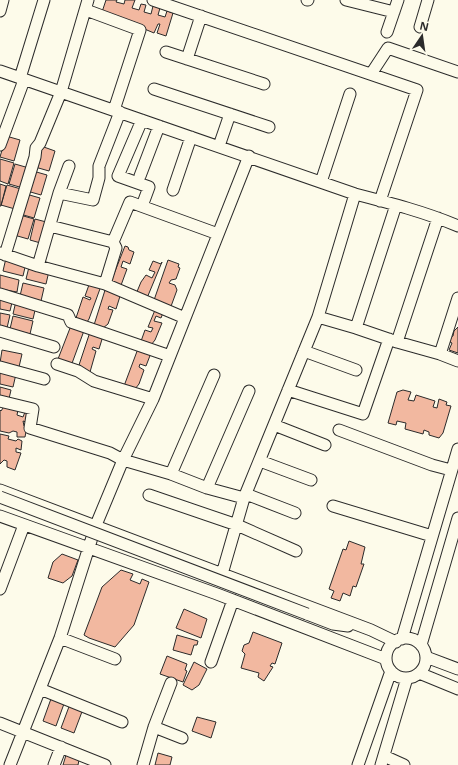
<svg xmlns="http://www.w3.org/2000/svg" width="458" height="765" viewBox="0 0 458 765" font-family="'Noto Sans',sans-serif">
<rect width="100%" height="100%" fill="#fdfbea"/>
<path fill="#f2b8a0" stroke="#2b2b2b" d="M 106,0 L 117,0 L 116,2 L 124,4 L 125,0 L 135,0 L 132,8 L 139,10 L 141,4 L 146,5 L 144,12 L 151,14 L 153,6 L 160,8 L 158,15 L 165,17 L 167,11 L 173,13 L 166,36 L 157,33 L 160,24 L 158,24 L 154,33 L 135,25 L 135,22 L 130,23 L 102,12 Z
M 6,136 L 20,140 L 14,161 L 0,157 Z
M 41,146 L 55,151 L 49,171 L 35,167 Z
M 0,159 L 14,163 L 8,184 L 0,181 Z
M 15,164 L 29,168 L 23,188 L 9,184 Z
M 33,171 L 47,175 L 41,195 L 27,191 Z
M 0,184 L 6,186 L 1,206 L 0,206 Z
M 7,185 L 21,189 L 15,209 L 1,205 Z
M 26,194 L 40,198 L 34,218 L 20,214 Z
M 20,215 L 34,219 L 28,239 L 14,235 Z
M 35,219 L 50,223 L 44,244 L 30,240 Z
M 125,246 L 128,247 L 129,250 L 134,252 L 130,264 L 123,261 L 121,267 L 127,269 L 120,288 L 110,284 Z
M 6,258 L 26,263 L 23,276 L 3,271 Z
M 168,260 L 179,264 L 178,267 L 180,268 L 176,279 L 171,280 L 169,283 L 175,285 L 177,290 L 170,309 L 153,303 Z
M 153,261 L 161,264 L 162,262 L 147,298 L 136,294 L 141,282 L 146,275 L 152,278 L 155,272 L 149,270 Z
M 29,267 L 49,271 L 46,284 L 26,279 Z
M 0,275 L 19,280 L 17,292 L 0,289 Z
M 90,282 L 101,286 L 89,319 L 87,322 L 76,318 L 83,297 L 90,300 L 91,298 L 85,296 Z
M 23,283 L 44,288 L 41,301 L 20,296 Z
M 106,287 L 121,293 L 116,309 L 109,306 L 108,309 L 113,310 L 108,324 L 103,328 L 94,325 Z
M 0,295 L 13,298 L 10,311 L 0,309 Z
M 16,301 L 36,306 L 33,319 L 13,314 Z
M 155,310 L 163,313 L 161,318 L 156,316 L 154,321 L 162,323 L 155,340 L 151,345 L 140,344 L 145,330 L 151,332 L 153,328 L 148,327 Z
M 0,313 L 10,315 L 7,328 L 0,326 Z
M 13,316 L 33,321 L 30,334 L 10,329 Z
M 72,323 L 85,328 L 71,366 L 58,359 Z
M 458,327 L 458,353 L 449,350 L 452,343 L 450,342 L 451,337 L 453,336 L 454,331 Z
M 90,332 L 103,336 L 99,349 L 93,347 L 92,349 L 96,351 L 90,372 L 78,368 Z
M 139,346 L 151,353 L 146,366 L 140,364 L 139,367 L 144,370 L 139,384 L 135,389 L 124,386 Z
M 2,350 L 22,354 L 19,367 L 0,363 Z
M 0,371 L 16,374 L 13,387 L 0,384 Z
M 0,387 L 11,390 L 8,403 L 0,401 Z
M 403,390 L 411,392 L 408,400 L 414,401 L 416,395 L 435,401 L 433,407 L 437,408 L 439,399 L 447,402 L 446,405 L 451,406 L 443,433 L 439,438 L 429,435 L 429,432 L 424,430 L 423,434 L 405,429 L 406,423 L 397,421 L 396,425 L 388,423 L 397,392 Z
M 5,405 L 18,410 L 17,415 L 23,417 L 25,412 L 30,412 L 29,423 L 23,421 L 24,426 L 27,426 L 25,437 L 17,437 L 17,432 L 13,431 L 9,433 L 0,431 L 0,410 L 1,411 Z
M 0,434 L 9,436 L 8,439 L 16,441 L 18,439 L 22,441 L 21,450 L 16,448 L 16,452 L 21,453 L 15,470 L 7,467 L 7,461 L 4,460 L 0,464 Z
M 349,541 L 365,547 L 361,564 L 364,564 L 356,587 L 353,586 L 350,596 L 343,593 L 340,601 L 331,598 L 334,591 L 329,589 L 343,549 L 346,550 Z
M 62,554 L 78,560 L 72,576 L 63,583 L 48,578 L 53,562 Z
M 121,570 L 133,574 L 130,580 L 140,584 L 142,579 L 149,582 L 134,625 L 115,647 L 89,638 L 84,635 L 102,587 Z
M 184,609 L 207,619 L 201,638 L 176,628 Z
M 253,632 L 282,643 L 275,664 L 272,663 L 270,666 L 273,667 L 264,681 L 258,677 L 259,673 L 241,668 L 245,654 L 242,651 L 244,645 L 249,643 Z
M 177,635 L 198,641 L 197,645 L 194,645 L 191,655 L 173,650 Z
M 167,656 L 187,664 L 185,670 L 187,671 L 183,682 L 160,674 Z
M 194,662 L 207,669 L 199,685 L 192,690 L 183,685 Z
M 52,696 L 65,701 L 56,726 L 43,721 Z
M 70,704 L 83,709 L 74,733 L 61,728 Z
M 197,717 L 216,722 L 211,738 L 192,731 Z
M 158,753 L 172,757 L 170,765 L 155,765 Z
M 66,755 L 79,760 L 78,765 L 63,765 Z"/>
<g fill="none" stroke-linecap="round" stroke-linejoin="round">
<defs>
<path id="minor" d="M 153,0 L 417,90 L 380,201
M 307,0 L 308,0
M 346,0 L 394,12
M 86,10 L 140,30 L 114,110
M 0,11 L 3,0
M 420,27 L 428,0
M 387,32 L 398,0
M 166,52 L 264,84
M 187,59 L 201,16
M 0,71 L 355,194 C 390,203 425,212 458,226
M 371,74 L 388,48 L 458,72
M 20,78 L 44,0
M 154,89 L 269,127
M 142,120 L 118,176 L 149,187 L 142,206
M 0,145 L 24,80
M 219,146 L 230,114
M 140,176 L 159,126
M 321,182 L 350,94
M 173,190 L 191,137
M 59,193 L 93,200 L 99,178 L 99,166 L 120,112
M 50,226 L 113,242
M 0,253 L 38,266 L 105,284 L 185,318
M 5,255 L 35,157 L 36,148 L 40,143 L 61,92 L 88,0
M 38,266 L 59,193 L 69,166
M 105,284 L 116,248 L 113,242 L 130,202 L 218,234
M 0,294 L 68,315 L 71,322 L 170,356
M 318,317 L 356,328 L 397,342 L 440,354 L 458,361
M 356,328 L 396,205
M 0,331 L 54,347
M 397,342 L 438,218
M 304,351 L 356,370
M 440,354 L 458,298
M 57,364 L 78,371 L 94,381 L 153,399
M 0,367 L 44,379
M 288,390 L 363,414 L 389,339
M 0,401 L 33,409 L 30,428 L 110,453 L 123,460 L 171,474 L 207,488 L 244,498
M 274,425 L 325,445
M 339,430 L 432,465 L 451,470
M 260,461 L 311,480
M 171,474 L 214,375
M 207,488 L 249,391
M 0,490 L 371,630 L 396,642
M 246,494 L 295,513
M 149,495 L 237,525 L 296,551
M 333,506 L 432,536
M 0,516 L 217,594 L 386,659
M 222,574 L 244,498 L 318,317 L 355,194
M 0,589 L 24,525
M 307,614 L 333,624 L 348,626
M 60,638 L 115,659
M386 658a20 20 0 1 1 40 0a20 20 0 1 1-40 0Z
M 402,639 L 458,449
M 421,645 L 458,518
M 426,657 L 458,669
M 211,662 L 233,600
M 419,673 L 458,689
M 40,689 L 122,722
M 0,723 L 105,765
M 154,727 L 182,738
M 384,756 L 404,765
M 10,765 L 60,638 L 96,525 L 123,460 L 153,399 L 249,156
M 54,765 L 61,747
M 143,765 L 154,727 L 171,683
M 358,765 L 391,671
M 381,765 L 407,678"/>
</defs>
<use href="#minor" stroke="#2b2b2b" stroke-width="13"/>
<use href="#minor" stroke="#fdfbea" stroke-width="11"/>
<defs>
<path id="minor-bridge" d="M 0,497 L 307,614"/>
</defs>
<use href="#minor-bridge" stroke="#2b2b2b" stroke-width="13" stroke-linecap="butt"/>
<use href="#minor-bridge" stroke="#fdfbea" stroke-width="11"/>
</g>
<g transform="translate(422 36) rotate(13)" stroke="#fdfbea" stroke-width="3" paint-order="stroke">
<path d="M0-3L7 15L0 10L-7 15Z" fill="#2b2b2b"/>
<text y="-6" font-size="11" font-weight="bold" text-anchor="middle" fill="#2b2b2b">N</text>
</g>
</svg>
